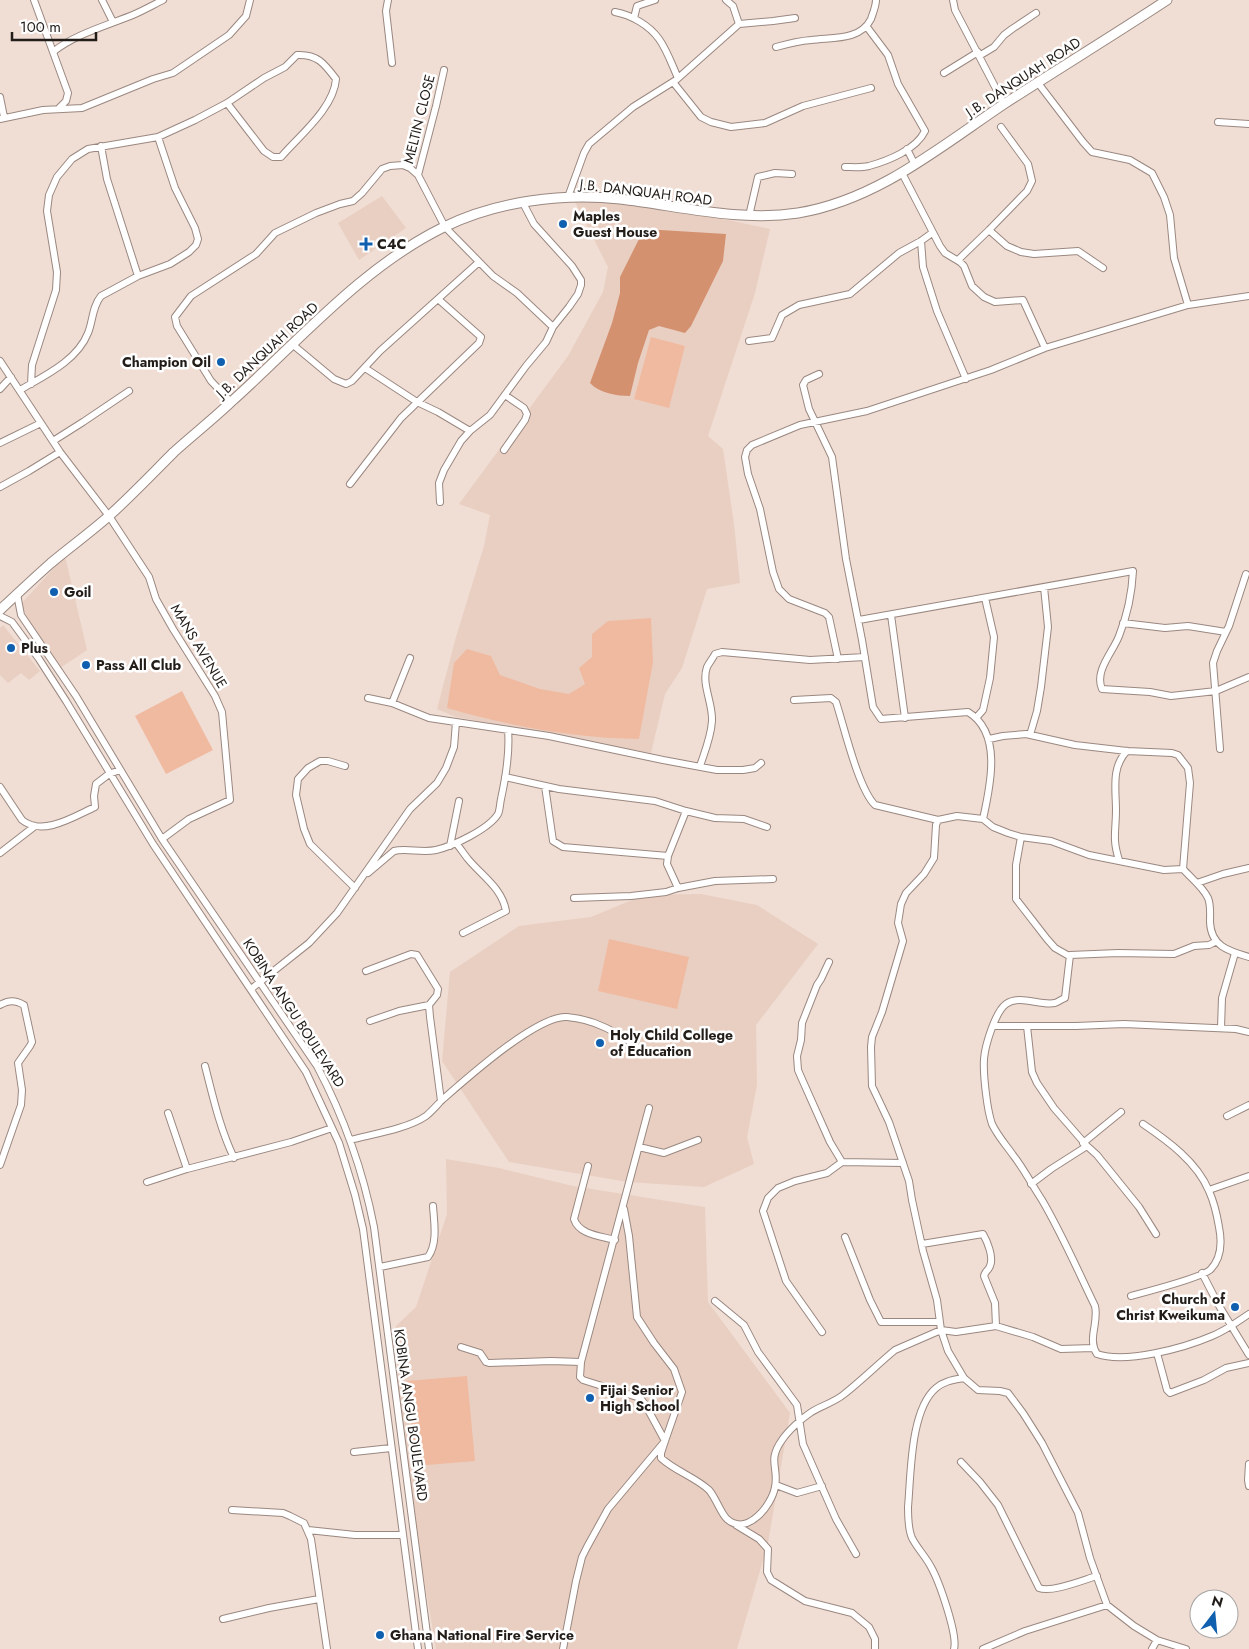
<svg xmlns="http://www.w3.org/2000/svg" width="1249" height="1649" viewBox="0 0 1249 1649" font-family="Jost,sans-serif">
<rect width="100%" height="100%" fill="#f0ddd4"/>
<path fill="#e9cfc2" d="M 382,196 L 406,228 L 359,260 L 338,223 Z
M 574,200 L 631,204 L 719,218 L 770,229 L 755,293 L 708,436 L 723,449 L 734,524 L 740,583 L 707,589 L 682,668 L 665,694 L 651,753 L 456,717 L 437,709 L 456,637 L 484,546 L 490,515 L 459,504 L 568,356 L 603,292 L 608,267 Z
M 65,556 L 87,650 L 60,668 L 34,631 L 21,604 Z
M 3,625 L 40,671 L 29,680 L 21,673 L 8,683 L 0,675 L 0,628 Z
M 701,894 L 757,905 L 818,944 L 756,1025 L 757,1085 L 747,1137 L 754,1164 L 704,1187 L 628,1182 L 509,1162 L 442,1061 L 450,972 L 519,926 L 591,917 L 644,895 Z
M 446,1159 L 499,1168 L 573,1186 L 705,1207 L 708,1302 L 790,1413 L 768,1543 L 737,1649 L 436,1649 L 415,1526 L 398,1384 L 396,1326 L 416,1307 L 447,1214 Z"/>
<path fill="#f0baa0" d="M 651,337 L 685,346 L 669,408 L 634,399 Z
M 651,618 L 653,662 L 639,739 C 574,738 509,726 447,708 L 454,663 L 467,649 L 491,656 L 500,675 L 540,689 L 569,694 L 585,684 L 579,668 L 592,657 L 592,634 L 608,621 Z
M 182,691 L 213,750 L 166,774 L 135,716 Z
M 609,939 L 689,957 L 677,1009 L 598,991 Z
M 467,1376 L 475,1461 L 415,1466 L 407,1381 Z"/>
<path fill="#d49170" d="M 644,229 L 726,234 L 723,261 L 691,326 L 685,333 L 659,326 L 649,330 L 638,363 L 630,396 C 617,396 599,393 590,383 L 612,323 L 620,293 L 620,277 Z"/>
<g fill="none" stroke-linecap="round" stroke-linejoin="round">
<defs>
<path id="minor" d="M 34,0 L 53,52
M 102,0 L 113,22
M 388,0 L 386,11 L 392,63
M 726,0 L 733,6 L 739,24
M 953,0 L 955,10 L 1004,104
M 615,12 C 631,15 649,25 659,39 C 667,50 672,65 678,78
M 634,18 L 637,6 L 655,0
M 776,47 C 787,44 799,41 811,40 C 832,37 860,41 871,19 C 873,13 876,6 876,0
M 979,56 L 994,47 L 1004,35 L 1012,29 L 1036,13
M 444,70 L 436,106 L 418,175 L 445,227 L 493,276 L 517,293 L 553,327
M 944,73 L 978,52
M 673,82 L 701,117 L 711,122 L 731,127 L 765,123 L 803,106 L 871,88
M 1038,83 L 1083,142 L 1092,152 L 1130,160 L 1152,173 L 1164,197 L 1170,215 L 1174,258 L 1188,305
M 0,97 L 4,117
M 59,108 L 66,101 L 68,93 L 53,52 C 75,34 109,25 135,14 C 144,10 153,5 163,0
M 0,119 L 43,110 L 82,108 L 153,79 L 173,73 L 229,35 L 246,16 L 250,0
M 1218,122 L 1249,124
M 101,146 L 107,179 L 138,276
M 907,149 L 915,165
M 845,167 C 852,167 861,168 869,166 C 887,161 916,150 925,131 L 898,84 L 888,55 L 867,27
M 902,173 L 940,246 L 945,253 L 960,262 L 964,266 L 972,286 L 984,297 L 995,302 L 1023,300 L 1045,348
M 568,197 L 584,153 L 589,144 L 633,107 L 676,80 L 739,24 L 773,21 L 795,18
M 749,216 L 758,177 L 775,173 L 792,174
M 989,230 L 1007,246 L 1021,252 L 1034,254 L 1078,251 L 1103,268
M 921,241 L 923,267 L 937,311 L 966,379
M 958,260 L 989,230 L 1027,191 L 1032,181 L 1028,164 L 1001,127
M 749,341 L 772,338 L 782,315 L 799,305 L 850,294 L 899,253 L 921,241 L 932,233
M 292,344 L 334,379 L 346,384 L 352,381 L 380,351 L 479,262
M 0,361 L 60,452 L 109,516 L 149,577 L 156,599 L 173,629 L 215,696 L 222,712 L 230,800 L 189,819 L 162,839
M 365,368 L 417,402 L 438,412 L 470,431
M 819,374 L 806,380 L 803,385 L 809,409 L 832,457 L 846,559 L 862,640 L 873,707 L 881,719 L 968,712 C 1003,733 990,787 983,819 L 993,827 L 1008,833 L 1021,837 L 1051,841 L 1089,855 L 1164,870 L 1183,869 C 1191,878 1203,887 1208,898 C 1211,905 1210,914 1210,922 C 1211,946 1228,951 1249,957
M 31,384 L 32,365 L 56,290 L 57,272 L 47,211 L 49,195 L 57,177 L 72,159 L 88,149 L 158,137 L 195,120 L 227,103 L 264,78 L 285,67 L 297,55 C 317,54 324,63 336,79 C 334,108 299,136 281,157 L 273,157 L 264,151 L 227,103
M 0,389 L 11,377
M 20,390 C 44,376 77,361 88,333 C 93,321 92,307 101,296 L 138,276 L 170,264 L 189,252 L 196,245 L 198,239 L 195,228 L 175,188 L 158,137
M 231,402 L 211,381 L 177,326 L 175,317 L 191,296 L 256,254 L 275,233 L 316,213 L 340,204 L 353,201 L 362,193 L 382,169 L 390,166 L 403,165 L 410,168 L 418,175
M 53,441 L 83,422 L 129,391
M 0,443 L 41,423
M 504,450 L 525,420 L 527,414 L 524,408 L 505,395
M 350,484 L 401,418 L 479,343 L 481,337 L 438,299
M 0,487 L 29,471 L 60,452
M 440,502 L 439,483 L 444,470 L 461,441 L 470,431 L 490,415 L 526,366 L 546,342 L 553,327 L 569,307 L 578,294 L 581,285 L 581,280 L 572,266 L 534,224 L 523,203
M 17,594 L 21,615 L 76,696 L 162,839 L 317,1066 C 344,1117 363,1171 374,1227 L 429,1649
M 891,615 L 905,718
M 0,616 L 12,622 L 39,659 L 66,701 L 153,844 L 306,1072 L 339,1143 L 355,1195 L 363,1229 L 418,1649
M 859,620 L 1133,571 C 1132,592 1127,616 1119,636 C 1113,652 1094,671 1102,689 L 1150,692 L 1171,696 L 1216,691 L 1249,677
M 1123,623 L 1165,628 L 1188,626 L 1226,632
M 838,659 L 829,617 L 825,613 L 789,599 L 779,589 L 773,572 L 760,509 L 748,474 L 745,457 L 747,450 L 752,445 L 800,425 L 867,411 L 991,370 L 1045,348 L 1188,305 L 1249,296
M 368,698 L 392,703 L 429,718 L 549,736 L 663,760 L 717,770 L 743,770 L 755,768 L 761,763
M 794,700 L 831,698 L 836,702 C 844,726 858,788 875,805 L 938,820
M 392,703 L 410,658
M 976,718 L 983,710 L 990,678 L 994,637 L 985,598
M 1030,735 L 1037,711 L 1041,687 L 1048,627 L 1044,587
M 989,739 L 1003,736 L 1026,734 L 1075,745 L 1127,751 L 1172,753 L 1178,755 L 1188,768 L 1190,783 L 1183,869
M 1220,749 L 1213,663 L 1217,651 L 1229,626 L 1246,574
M 345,766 L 328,761 L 320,761 L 308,768 L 298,779 L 296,795 L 304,829 L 310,844 L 355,888
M 700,766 C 705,751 711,737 712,721 C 713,703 701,684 707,667 C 709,663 713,658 715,654 L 722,652 L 810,660 L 865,657
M 505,777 L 559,789 L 655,801 L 686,811 L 715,818 L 744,819 L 767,827
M 545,786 L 553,841 L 563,847 L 668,856
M 0,787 L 22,820 C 43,837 75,816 95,807 L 94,796 L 96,784 L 109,774 L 120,770
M 983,819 L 957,816 L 938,820 L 936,825 L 934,858 L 924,874 L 906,893 L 901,904 L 898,923 L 903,941 L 882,1012 L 872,1037 L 871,1047 L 872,1086 L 889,1122 L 909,1181 L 912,1200 L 923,1251 L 937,1300 L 941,1330 L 948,1351 L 964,1378 L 978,1390 L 1000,1391 L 1008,1393 L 1023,1413 L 1042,1443 L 1078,1513 L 1090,1558 L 1107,1605
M 1021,837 L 1016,865 L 1016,899 L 1047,939 L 1055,948 L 1069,956
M 456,843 C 460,848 464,854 468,859 C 482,876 502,888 506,911 L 463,933
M 450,846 L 459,801
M 0,853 L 35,826
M 1119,860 C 1112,838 1116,832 1116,810 C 1116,790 1111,767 1127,751
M 368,873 L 394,851 C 406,848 422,853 436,850 C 453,846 489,829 498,814 C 500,810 500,803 501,799 C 506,776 510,753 508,730
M 1197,883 L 1223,874 L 1249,868
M 678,888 L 667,864 L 668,856 L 686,811
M 574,898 L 631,896 L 666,892 L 678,888 L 715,881 L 773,879
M 1215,942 L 1209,945 L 1194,946 L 1174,954 L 1118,953 L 1070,955 L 1065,998 C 1062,999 1058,1002 1055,1003 C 1039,1006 1020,994 1006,1004 C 995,1012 985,1046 984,1059 C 983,1074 987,1110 992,1124 C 997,1135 1006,1145 1013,1155 C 1024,1169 1032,1185 1042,1200 C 1062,1234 1078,1271 1095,1306 C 1099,1323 1087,1339 1097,1354 C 1126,1364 1184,1348 1212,1336 C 1225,1331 1237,1322 1249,1314
M 829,962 L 821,979 L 817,985 L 802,1023 L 801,1040 L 797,1056 L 798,1070 L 801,1077 L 830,1142 L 842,1162 L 903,1163
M 366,971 L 411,954 L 417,955 L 438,989 L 437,995 L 429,1005
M 251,989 L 309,943 L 337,913 L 410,809 L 437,783 L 446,768 L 454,747 L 456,722
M 0,1005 C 9,1000 15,1000 24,1005 L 32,1042 L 30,1046 L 18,1063 L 22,1090 L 21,1105 L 0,1165
M 370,1021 L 399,1011 L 429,1005 L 430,1017 L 441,1101
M 993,1026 L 1076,1026 L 1124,1024 L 1236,1029 L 1249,1032
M 1027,1026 L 1032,1072 L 1037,1083 L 1054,1108 L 1087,1146 L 1097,1155 L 1139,1207 L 1156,1234
M 1221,1028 L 1222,998 L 1235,953
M 205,1066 C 213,1097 220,1129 234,1158
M 649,1108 L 581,1362 L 580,1377 L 583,1380 L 640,1398 L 645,1404 L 665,1441 L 661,1453 L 661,1458 C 675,1471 695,1477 709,1490 C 716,1498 721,1514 727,1519 C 747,1537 772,1505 775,1487 C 779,1467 767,1461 782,1440 C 788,1431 801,1419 810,1413 C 820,1406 833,1403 843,1395 C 861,1381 878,1364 895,1350 L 941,1330 L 956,1332 L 996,1326 L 995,1303 L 984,1276 C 985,1271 989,1270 990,1266 C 994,1257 987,1241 983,1234 L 922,1244
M 168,1113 L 187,1169
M 1227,1116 L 1249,1105
M 350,1140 C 373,1134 407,1129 426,1116 C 432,1111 437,1105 442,1100 C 466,1079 537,1015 567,1017 C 595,1019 618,1033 640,1049
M 1083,1143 L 1121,1112
M 639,1147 L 664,1153 L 698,1140
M 588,1166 L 574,1219 C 579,1235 601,1236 615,1240
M 147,1182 L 187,1169 L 291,1142 L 332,1128
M 1031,1184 L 1051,1169 L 1087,1146
M 1209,1190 L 1249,1176
M 845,1237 L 870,1300 L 881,1322 L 939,1322
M 380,1267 L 428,1257 C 438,1243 434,1222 433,1206
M 1202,1273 L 1218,1304 L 1249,1355
M 1131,1296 C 1146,1292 1200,1278 1210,1270 C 1221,1259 1222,1242 1219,1227 C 1217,1215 1214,1202 1209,1191 C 1197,1162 1168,1141 1143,1124
M 715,1301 L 744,1325 L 758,1352 L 797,1405 L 803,1444 L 836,1519 L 856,1554
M 996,1326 L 1033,1337 L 1061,1349 L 1093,1348
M 822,1332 L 786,1281 L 763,1211 L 768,1198 L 778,1188 L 795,1181 L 827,1173 L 842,1162
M 461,1347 L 480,1353 L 486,1362 L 489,1363 L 551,1361 L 581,1362
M 1157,1353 L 1167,1390 L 1170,1393 L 1204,1380 L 1226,1368 L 1249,1363
M 354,1452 L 391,1448
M 961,1462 L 980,1482 L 998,1505 L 1039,1588 C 1052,1593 1083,1580 1097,1576
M 1249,1464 L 1248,1480 L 1249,1486
M 776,1485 L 797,1493 L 822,1486
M 232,1510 L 283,1513 L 290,1516 L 304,1523 L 311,1539 L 327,1649
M 736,1525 L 759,1539 L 768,1549 L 767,1572 L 771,1580 L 805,1601 L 852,1613 L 869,1627 L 875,1639 L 875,1649
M 308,1530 L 355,1535 L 402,1535
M 223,1619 L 269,1608 L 319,1599
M 563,1649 L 576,1581 L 582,1557 L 587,1547 L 608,1509 L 665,1441 L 682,1392 L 674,1369 L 654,1343 L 637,1317 L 629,1236 L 624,1209
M 954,1649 C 958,1635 939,1581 931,1567 C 926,1557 917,1548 912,1538 C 908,1529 908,1517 908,1507 C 911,1475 910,1410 936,1388 C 944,1381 953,1380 964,1378
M 983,1649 L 1025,1631 L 1107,1605 L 1134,1626 L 1157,1640
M 1152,1649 L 1157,1640 L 1186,1649"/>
<path id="highway" d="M 0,610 C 17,594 34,578 51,563 C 70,547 91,532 110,515 C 132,495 153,473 174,452 C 193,435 213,419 231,402 C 298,342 362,267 444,227 C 497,201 562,193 620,199 C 680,206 738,222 798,213 C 877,200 940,147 1004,104 C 1058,69 1114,35 1167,0"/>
</defs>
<use href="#minor" stroke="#9a8880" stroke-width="8"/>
<use href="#highway" stroke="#9a8880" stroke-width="11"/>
<use href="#minor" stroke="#fff" stroke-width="6"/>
<use href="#highway" stroke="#fff" stroke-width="9"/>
</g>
<g fill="#1060af" stroke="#fff" stroke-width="2">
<circle cx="563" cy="224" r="5"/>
<path d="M363.5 236.5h5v5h5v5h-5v5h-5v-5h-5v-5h5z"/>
<circle cx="221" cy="362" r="5"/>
<circle cx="54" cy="592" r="5"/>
<circle cx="11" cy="648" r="5"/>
<circle cx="86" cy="665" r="5"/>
<circle cx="600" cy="1043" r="5"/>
<circle cx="1235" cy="1307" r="5"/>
<circle cx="590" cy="1398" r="5"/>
<circle cx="380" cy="1635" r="5"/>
</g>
<g text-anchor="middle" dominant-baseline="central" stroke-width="5" stroke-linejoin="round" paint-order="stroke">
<g font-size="14" fill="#231d19" stroke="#fff">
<text transform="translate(1023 77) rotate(-33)">J.B. DANQUAH ROAD</text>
<text transform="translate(419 119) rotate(-76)">MELTIN CLOSE</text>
<text transform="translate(646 192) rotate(7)">J.B. DANQUAH ROAD</text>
<text transform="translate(267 350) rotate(-43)">J.B. DANQUAH ROAD</text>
<text transform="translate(199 646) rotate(59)">MANS AVENUE</text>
<text transform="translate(294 1013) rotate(57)">KOBINA ANGU BOULEVARD</text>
<text transform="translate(411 1415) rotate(82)">KOBINA ANGU BOULEVARD</text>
</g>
<g font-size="14" font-weight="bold" fill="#231d19" stroke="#fff" text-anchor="start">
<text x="573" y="216">Maples<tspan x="573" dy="16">Guest House</tspan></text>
<text x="377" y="244">C4C</text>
<text x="211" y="362" text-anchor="end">Champion Oil</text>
<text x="64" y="592">Goil</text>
<text x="21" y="648">Plus</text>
<text x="96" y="665">Pass All Club</text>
<text x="610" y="1035">Holy Child College<tspan x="610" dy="16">of Education</tspan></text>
<text x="1225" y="1299" text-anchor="end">Church of<tspan x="1225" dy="16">Christ Kweikuma</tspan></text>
<text x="600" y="1390">Fijai Senior<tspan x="600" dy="16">High School</tspan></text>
<text x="390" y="1635">Ghana National Fire Service</text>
</g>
</g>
<g transform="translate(1214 1614) rotate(16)"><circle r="24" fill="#ffffff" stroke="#a7a5a3"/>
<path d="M0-4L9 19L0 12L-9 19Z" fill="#1060af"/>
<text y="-8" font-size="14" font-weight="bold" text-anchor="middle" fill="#231d19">N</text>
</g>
<path d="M12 32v8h84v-8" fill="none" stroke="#231d19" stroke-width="2.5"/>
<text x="20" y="32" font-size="15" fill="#231d19" stroke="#ffffff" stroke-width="4" paint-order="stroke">100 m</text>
</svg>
